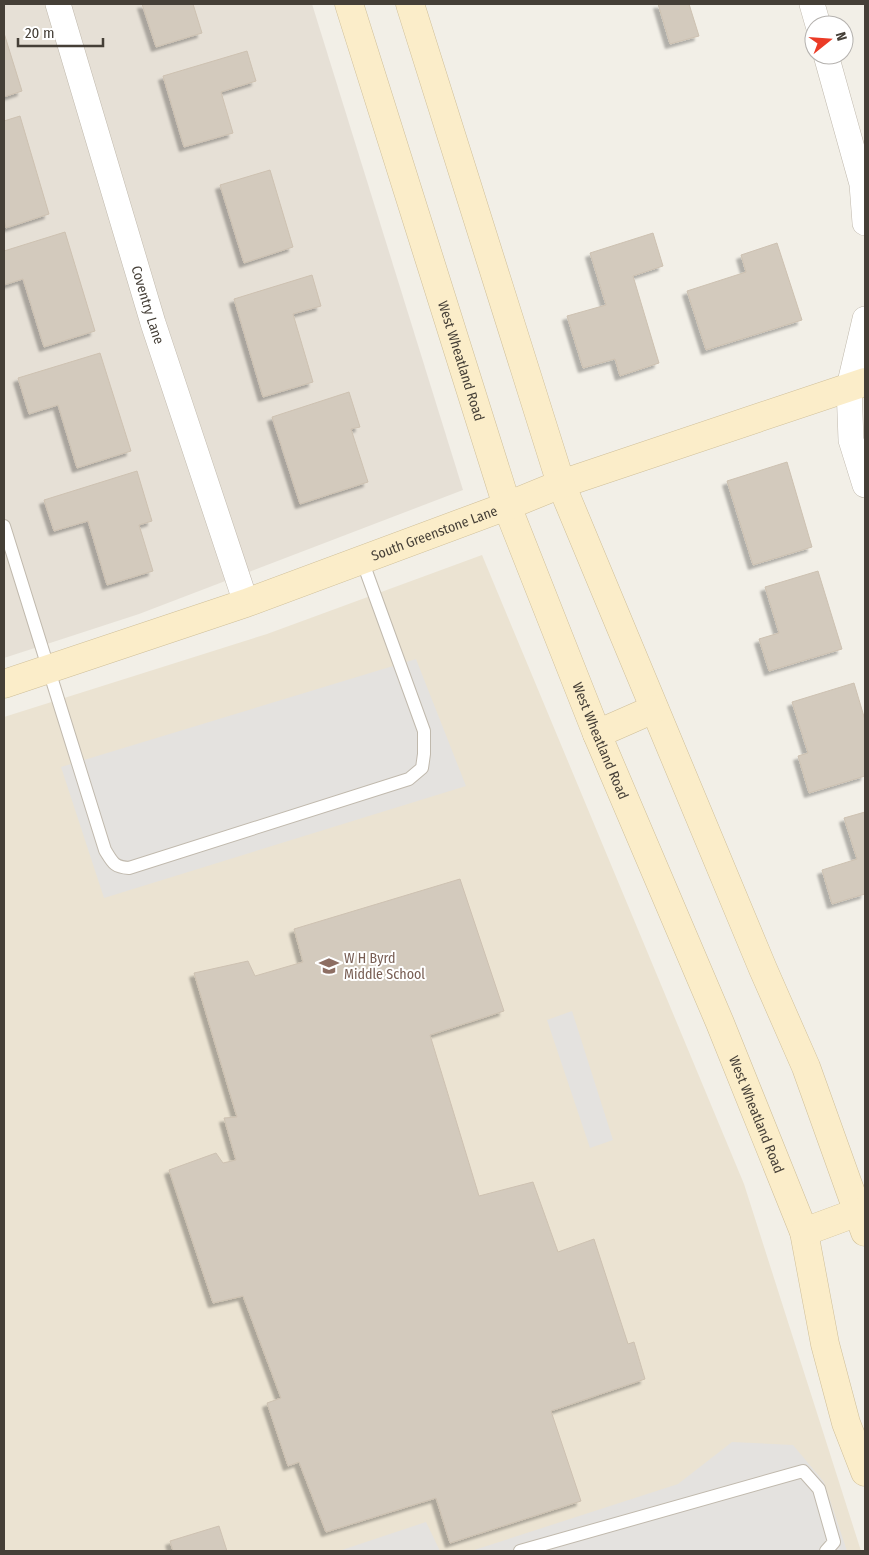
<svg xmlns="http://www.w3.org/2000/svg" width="869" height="1555" viewBox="0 0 869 1555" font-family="'Fira Sans Condensed',sans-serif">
<defs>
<filter id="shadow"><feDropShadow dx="-4.5" dy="4.5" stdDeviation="1" flood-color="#0004"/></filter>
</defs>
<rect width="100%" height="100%" fill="#f2efe7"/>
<path fill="#e6e0d6" d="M 4,4 L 312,4 L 463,490 L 139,614 L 4,658 Z"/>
<path fill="#ebe3d2" d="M 482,555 L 744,1184 L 861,1551 L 4,1551 L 4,717 L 267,634 Z"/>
<path fill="#e4e2df" d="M 416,659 L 466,786 L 104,898 L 61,767 Z
M 572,1011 L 613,1140 L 590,1148 L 547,1020 Z
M 732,1442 L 793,1445 L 824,1482 L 847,1551 L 471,1551 L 678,1484 Z
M 426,1522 L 440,1551 L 339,1551 Z"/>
<path fill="#d3cabd" stroke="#cdc1b1" filter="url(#shadow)" d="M 142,4 L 193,4 L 202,33 L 156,47 Z
M 658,4 L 689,4 L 699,36 L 670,44 Z
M 4,33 L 22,91 L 4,97 Z
M 247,51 L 256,81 L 221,92 L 233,133 L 184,147 L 163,76 Z
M 20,116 L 49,214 L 6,228 L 4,220 L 4,121 Z
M 270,170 L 293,247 L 244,263 L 220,185 Z
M 65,232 L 95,331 L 44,347 L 23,279 L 4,285 L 4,251 Z
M 653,233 L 663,266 L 633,276 L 659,363 L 620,376 L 615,359 L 583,368 L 567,316 L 606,305 L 590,253 Z
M 777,243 L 802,320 L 706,350 L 687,291 L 746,272 L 741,255 Z
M 312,275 L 321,306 L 293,314 L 313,382 L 263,397 L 234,299 Z
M 100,353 L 131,451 L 77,468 L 58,405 L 29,414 L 18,378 Z
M 349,392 L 360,427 L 351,429 L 368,482 L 300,504 L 272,417 Z
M 787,462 L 812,547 L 753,565 L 727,481 Z
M 137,471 L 152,521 L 139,525 L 153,571 L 107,585 L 88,521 L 54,531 L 44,500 Z
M 818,571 L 842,649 L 769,671 L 759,639 L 779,633 L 765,587 Z
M 854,683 L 865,720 L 865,776 L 809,793 L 798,756 L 808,753 L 792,702 Z
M 865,812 L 865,894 L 832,904 L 822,870 L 857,859 L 844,818 Z
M 460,879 L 504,1011 L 430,1035 L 479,1196 L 533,1182 L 558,1252 L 594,1239 L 628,1344 L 634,1342 L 645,1379 L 551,1411 L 581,1501 L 450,1543 L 436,1498 L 326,1532 L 299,1462 L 288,1466 L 267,1403 L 281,1398 L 243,1296 L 213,1303 L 169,1170 L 216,1153 L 223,1163 L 236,1160 L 224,1118 L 237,1117 L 194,973 L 248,961 L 255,976 L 303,962 L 294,929 Z
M 219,1526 L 227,1551 L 173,1551 L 170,1541 Z"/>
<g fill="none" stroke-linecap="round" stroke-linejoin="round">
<defs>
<path id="lane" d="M 4,526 L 105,850 C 113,863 114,867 129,868 L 409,779 L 422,768 L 424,754 L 424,731 L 362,560
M 520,1551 L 803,1471 L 819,1489 L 834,1542 L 826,1551"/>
<g id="street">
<path id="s1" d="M 58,4 L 153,323 L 246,603"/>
<path d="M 812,4 L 818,25"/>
<path d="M 826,55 L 862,184 L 865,223"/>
<path d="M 865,319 L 849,387 L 851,440 L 865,485"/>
</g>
<g id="secondary">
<path id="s2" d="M 349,4 L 507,506 L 597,734 L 720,1023 L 804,1232 L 825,1344 L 846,1423 L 865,1472"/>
<path d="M 410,4 L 561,484 L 763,969 L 806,1067 L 865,1232"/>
<path id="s3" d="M 4,684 L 246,603 L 507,506 L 561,484 L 865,382"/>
<path d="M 597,734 L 654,709"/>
<path d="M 804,1232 L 858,1212"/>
</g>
</defs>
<use href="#lane" stroke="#c0b9ad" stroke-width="14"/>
<use href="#street" stroke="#c0b9ad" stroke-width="26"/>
<use href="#secondary" stroke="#cfbf99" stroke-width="29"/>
<use href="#lane" stroke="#fff" stroke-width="12"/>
<use href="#street" stroke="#fff" stroke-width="25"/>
<use href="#secondary" stroke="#fbedc9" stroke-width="28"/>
</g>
<defs>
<symbol id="school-bare" viewBox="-9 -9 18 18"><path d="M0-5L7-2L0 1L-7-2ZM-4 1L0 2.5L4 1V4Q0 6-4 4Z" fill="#8d6e63" stroke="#fff" stroke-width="2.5" paint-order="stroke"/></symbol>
</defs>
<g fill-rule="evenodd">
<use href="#school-bare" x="315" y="952" width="28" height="28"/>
</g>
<g text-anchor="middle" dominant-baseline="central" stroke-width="4" stroke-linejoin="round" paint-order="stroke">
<g font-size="14" fill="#453f37" stroke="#fff">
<text stroke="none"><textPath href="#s1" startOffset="314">Coventry Lane</textPath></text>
<text stroke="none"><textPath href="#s2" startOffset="374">West Wheatland Road</textPath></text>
<text stroke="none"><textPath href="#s3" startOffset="456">South Greenstone Lane</textPath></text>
<text stroke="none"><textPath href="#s2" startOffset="779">West Wheatland Road</textPath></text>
<text stroke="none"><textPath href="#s2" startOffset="1184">West Wheatland Road</textPath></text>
</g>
<g font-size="14" fill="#785e54" stroke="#fff" text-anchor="start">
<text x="344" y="958">W H Byrd<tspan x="344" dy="16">Middle School</tspan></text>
</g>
</g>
<rect width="869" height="1555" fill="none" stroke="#453f37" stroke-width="10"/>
<g transform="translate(829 40) rotate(73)"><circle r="24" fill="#ffffff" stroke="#b5b2af"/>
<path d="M0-4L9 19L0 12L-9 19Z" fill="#eb3b26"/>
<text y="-8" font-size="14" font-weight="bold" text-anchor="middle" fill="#453f37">N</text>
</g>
<path d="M18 38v8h85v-8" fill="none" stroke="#453f37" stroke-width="2.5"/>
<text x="25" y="38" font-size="15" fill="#453f37" stroke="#ffffff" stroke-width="4" paint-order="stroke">20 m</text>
</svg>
